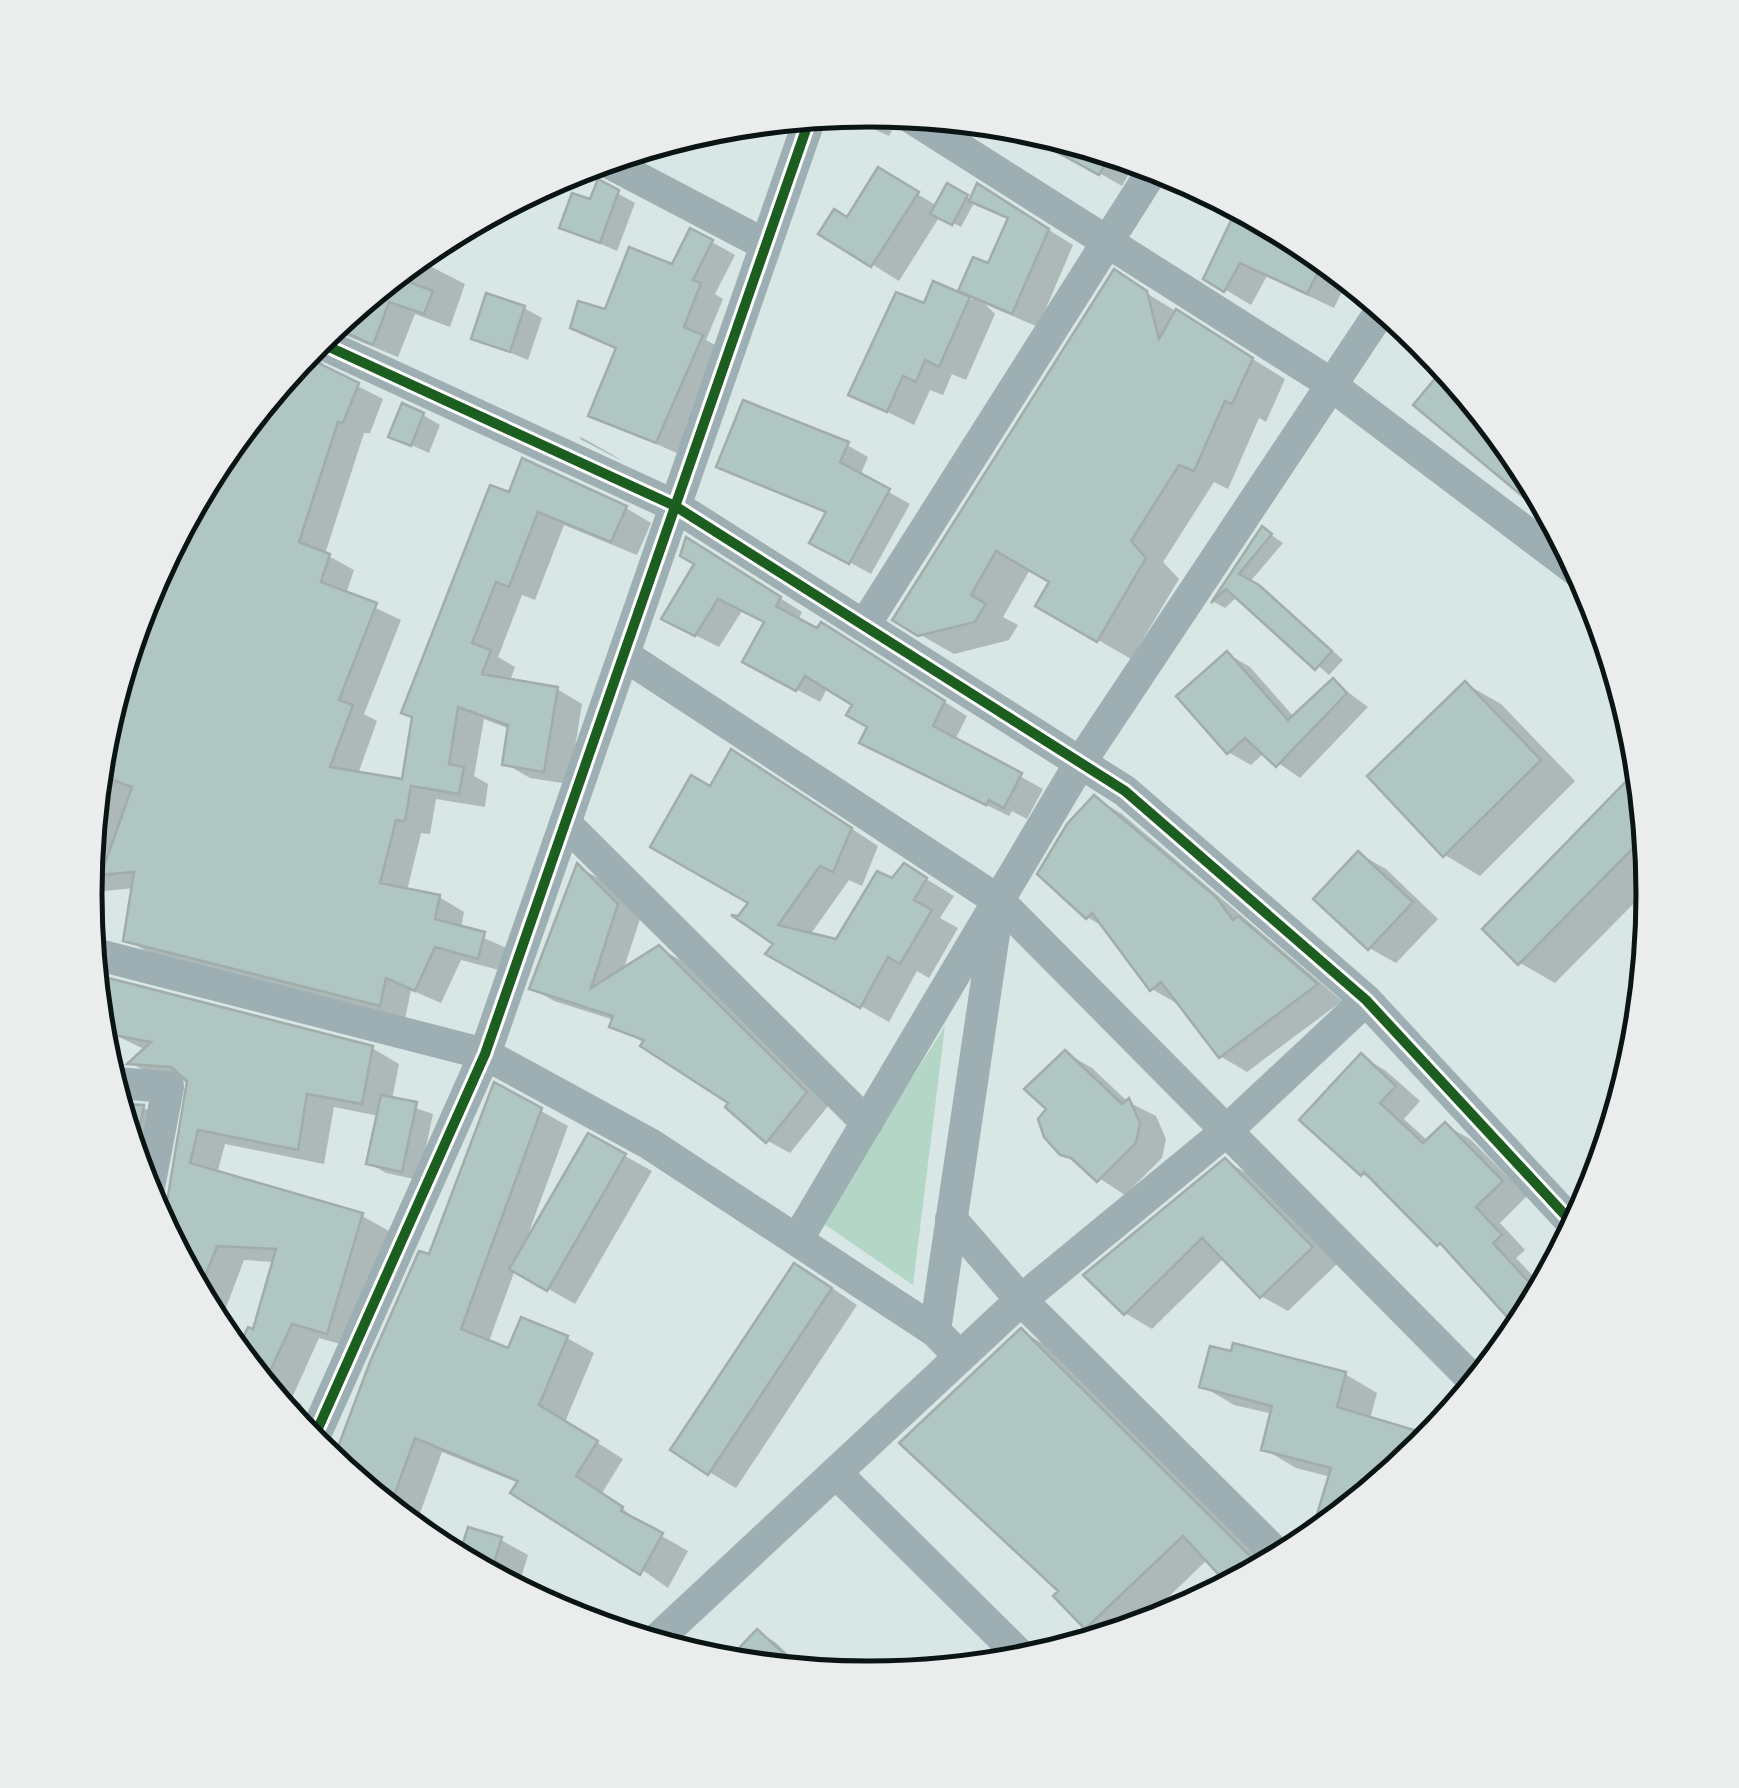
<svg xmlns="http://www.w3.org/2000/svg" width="1739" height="1788" viewBox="0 0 1739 1788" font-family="'Asap Condensed',sans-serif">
<rect width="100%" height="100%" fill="#d9e6e6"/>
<path fill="#b3d6c6" d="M 945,1026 L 913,1285 L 821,1222 Z"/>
<path fill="#0003" d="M 870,110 L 901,113 L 889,136 L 843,115 Z
M 1033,128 L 1137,159 L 1122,186 L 1047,143 L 1050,138 Z
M 892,178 L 937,206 L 948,186 L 972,200 L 1003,201 L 1073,245 L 1038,327 L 985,304 L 995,314 L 966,380 L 952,374 L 943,395 L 930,390 L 914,425 L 851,394 L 925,307 L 935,284 L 971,300 L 1020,221 L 975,201 L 961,227 L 940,216 L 899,281 L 822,233 L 862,225 Z
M 599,183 L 635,203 L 617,251 L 562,227 L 592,202 Z
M 1241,207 L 1306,242 L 1349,277 L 1334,308 L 1267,276 L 1251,305 L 1206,278 Z
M 692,231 L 735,255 L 715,294 L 723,299 L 706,340 L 724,350 L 679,454 L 591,415 L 618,350 L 573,327 L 606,312 L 673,267 Z
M 414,258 L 465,284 L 450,327 L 415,314 L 398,357 L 340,333 L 327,338 L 318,357 L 328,371 L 383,399 L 370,433 L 364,433 L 325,554 L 354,570 L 346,594 L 401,620 L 364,714 L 377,721 L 358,774 L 404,782 L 510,495 L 626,508 L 651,523 L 637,555 L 564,525 L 535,600 L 522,595 L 498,657 L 515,667 L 510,681 L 557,689 L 582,704 L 569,784 L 530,778 L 504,763 L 510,729 L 484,719 L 474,776 L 488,784 L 485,807 L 436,799 L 430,834 L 421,833 L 407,891 L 439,897 L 464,912 L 461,928 L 509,949 L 503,971 L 461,960 L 441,1003 L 411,990 L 405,1019 L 151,954 L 126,939 L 134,888 L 94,892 L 89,915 L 85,894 L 100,740 L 145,593 L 218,458 L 315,339 Z
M 1114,273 L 1285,379 L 1266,422 L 1259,418 L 1228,489 L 1214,482 L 1163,562 L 1179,579 L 1131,659 L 1038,605 L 1052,581 L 1031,568 L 1003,617 L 1018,625 L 1009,640 L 954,654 L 919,634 Z
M 524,308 L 542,318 L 528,360 L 474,338 Z
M 1439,378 L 1475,402 L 1522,459 L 1554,519 L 1417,405 Z
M 423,415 L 440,425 L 429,453 L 391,436 Z
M 581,437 L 613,455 L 622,461 L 580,439 Z
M 847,445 L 868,457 L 860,476 L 910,504 L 871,574 L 813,542 L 828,514 L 719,466 Z
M 1263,529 L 1283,543 L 1249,583 L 1272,596 L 1343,660 L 1329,675 L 1238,596 L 1225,608 L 1214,602 Z
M 709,553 L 802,612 L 798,621 L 844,639 L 967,716 L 955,740 L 1043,789 L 1027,819 L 1012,811 L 1009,816 L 885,755 L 855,704 L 828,687 L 820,702 L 768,674 L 767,623 L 742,611 L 719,647 L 687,631 Z
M 1228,654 L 1250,667 L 1294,717 L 1333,681 L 1368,707 L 1300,778 L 1264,753 L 1251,765 L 1228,752 Z
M 1466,684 L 1501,704 L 1575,781 L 1480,876 L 1445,855 Z
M 760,768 L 878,846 L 862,886 L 849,880 L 810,935 L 837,942 L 905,866 L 954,896 L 940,918 L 958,928 L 929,978 L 917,971 L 889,1022 L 769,954 L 776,944 L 751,902 L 711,789 Z
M 1642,769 L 1653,884 L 1555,983 L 1520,963 L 1485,929 Z
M 1095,798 L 1122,814 L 1342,1001 L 1247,1072 L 1220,1056 L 1178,1004 L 1152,989 L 1106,928 L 1087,917 Z
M 1359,854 L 1386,869 L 1438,919 L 1396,963 L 1369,948 Z
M 578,867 L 600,879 L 640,919 L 623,971 L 659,948 L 682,961 L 828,1106 L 790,1153 L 768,1141 L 732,1102 L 645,1043 L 612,1026 L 614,1020 L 554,1001 L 532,988 Z
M 90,946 L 98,963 L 99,977 L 372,1048 L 399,1064 L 392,1100 L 433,1114 L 419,1180 L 386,1173 L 369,1163 L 379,1116 L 334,1107 L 324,1164 L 225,1144 L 217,1174 L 362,1216 L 389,1231 L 355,1348 L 319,1338 L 292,1398 L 302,1404 L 294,1424 L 237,1354 L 249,1330 L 254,1333 L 275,1262 L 244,1260 L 219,1326 L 233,1334 L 231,1346 L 217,1329 L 156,1216 L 164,1214 L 190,1089 L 187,1082 L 157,1078 L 131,1063 L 146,1050 L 111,1033 L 112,1025 L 97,1021 Z
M 1066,1053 L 1092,1068 L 1128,1102 L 1156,1116 L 1166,1139 L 1162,1158 L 1125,1195 L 1061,1153 Z
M 1361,1056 L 1386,1071 L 1420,1101 L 1404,1119 L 1428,1141 L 1445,1125 L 1470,1139 L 1527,1196 L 1500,1223 L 1525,1250 L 1516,1258 L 1544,1288 L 1522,1329 L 1451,1251 L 1378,1183 L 1362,1174 Z
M 496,1086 L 568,1126 L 526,1240 L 589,1136 L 652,1171 L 575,1304 L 515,1270 L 489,1341 L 510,1352 L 567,1338 L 594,1353 L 565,1422 L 623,1459 L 602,1493 L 646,1527 L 688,1551 L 668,1588 L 519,1483 L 442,1452 L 414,1530 L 334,1465 L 431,1258 Z
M 119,1108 L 144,1108 L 170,1123 L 155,1214 L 145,1194 Z
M 1225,1161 L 1252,1176 L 1338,1263 L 1288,1311 L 1261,1296 L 1224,1258 L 1152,1329 L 1125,1313 Z
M 822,1281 L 857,1305 L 736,1488 L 709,1472 Z
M 1021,1331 L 1052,1349 L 1270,1565 L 1232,1586 L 1208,1559 L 1134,1630 L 1105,1638 L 1086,1627 L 1062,1591 Z
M 1345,1374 L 1377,1393 L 1370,1419 L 1433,1438 L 1311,1541 L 1331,1477 L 1296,1468 L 1264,1449 L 1273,1414 L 1234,1405 L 1202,1386 Z
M 501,1540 L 528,1555 L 517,1591 L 440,1549 L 461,1558 Z
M 758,1632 L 775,1642 L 804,1669 L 727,1664 Z"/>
<path fill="#afc6c2" stroke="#a1acab" stroke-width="2.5" d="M 1042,130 L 1097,147 L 1112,152 L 1099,175 L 1037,141 Z
M 878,167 L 919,192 L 871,267 L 818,234 L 834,209 L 847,217 Z
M 598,179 L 619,190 L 600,243 L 559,228 L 572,193 L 590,199 Z
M 947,183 L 968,195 L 952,225 L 930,214 Z
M 977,183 L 1049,229 L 1012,314 L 958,291 L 973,257 L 988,263 L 1008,218 L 969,201 Z
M 1238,206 L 1306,242 L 1325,258 L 1307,294 L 1240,263 L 1224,292 L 1203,279 Z
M 690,228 L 713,240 L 693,280 L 701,283 L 684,327 L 703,335 L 656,443 L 588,416 L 616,348 L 570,328 L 578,301 L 605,309 L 629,247 L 672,264 Z
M 401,268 L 398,278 L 433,291 L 424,314 L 389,302 L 373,345 L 331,326 Z
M 1114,269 L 1147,291 L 1159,339 L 1176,309 L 1253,358 L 1232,404 L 1225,401 L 1194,471 L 1179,465 L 1131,541 L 1146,558 L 1097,642 L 1035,606 L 1049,582 L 996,551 L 971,595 L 986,604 L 975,622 L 918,636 L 892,620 Z
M 933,281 L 970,297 L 939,367 L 925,360 L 916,382 L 903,376 L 887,412 L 848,395 L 896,292 L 924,303 Z
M 486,293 L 525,306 L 510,352 L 471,339 Z
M 302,355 L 359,383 L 343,423 L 338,422 L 299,542 L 330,554 L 321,582 L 377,603 L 339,700 L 353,705 L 330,767 L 402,779 L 412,717 L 401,713 L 490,485 L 509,492 L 522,458 L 627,506 L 611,542 L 538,512 L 509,587 L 496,582 L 472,643 L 491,650 L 482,674 L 558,687 L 544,772 L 502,765 L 508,725 L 458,707 L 449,764 L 464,767 L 459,794 L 411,786 L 405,821 L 396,820 L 380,883 L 440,895 L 435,919 L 485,932 L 478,959 L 435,947 L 415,991 L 386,978 L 380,1006 L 123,941 L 134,872 L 101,875 L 132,787 L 97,774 L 100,740 L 145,593 L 218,458 Z
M 1438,375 L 1483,411 L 1522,459 L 1556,524 L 1413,405 Z
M 743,400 L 849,442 L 840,462 L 890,489 L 849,564 L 809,543 L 826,512 L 716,467 Z
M 402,403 L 424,413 L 411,446 L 388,437 Z
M 1262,526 L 1272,534 L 1239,574 L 1259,585 L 1332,651 L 1315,670 L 1226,589 L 1211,603 Z
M 686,537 L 781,597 L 776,606 L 817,628 L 821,622 L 945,701 L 933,726 L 1022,773 L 1004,808 L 989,800 L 986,805 L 859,743 L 867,727 L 846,715 L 852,705 L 805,676 L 796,691 L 742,662 L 764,622 L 718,599 L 695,636 L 661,619 L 694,564 L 680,556 Z
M 1227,651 L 1288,720 L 1333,678 L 1347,693 L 1276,767 L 1245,738 L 1227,754 L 1176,696 Z
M 1465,681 L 1541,760 L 1443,857 L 1367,776 Z
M 731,749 L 852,828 L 833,872 L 820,866 L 778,925 L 836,939 L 877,871 L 892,878 L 904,863 L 927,878 L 914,900 L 932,910 L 900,964 L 888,957 L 860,1008 L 765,954 L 773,944 L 731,915 L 738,916 L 748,903 L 650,847 L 691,775 L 710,786 Z
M 1641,766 L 1648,833 L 1518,965 L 1482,929 Z
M 1094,795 L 1216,897 L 1233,920 L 1238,916 L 1318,984 L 1219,1058 L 1161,982 L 1150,991 L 1092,913 L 1086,919 L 1037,874 L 1067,824 Z
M 1358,851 L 1413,902 L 1368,950 L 1313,899 Z
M 577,863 L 618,904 L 591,988 L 659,945 L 807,1092 L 766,1143 L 725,1107 L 728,1103 L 640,1046 L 644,1040 L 609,1027 L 613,1016 L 529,989 Z
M 93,974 L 373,1046 L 362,1104 L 307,1094 L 298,1150 L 198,1130 L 190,1163 L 363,1213 L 327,1334 L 292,1324 L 263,1386 L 236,1352 L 248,1327 L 253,1329 L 276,1249 L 217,1246 L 198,1295 L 156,1215 L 167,1202 L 187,1081 L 171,1067 L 127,1064 L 151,1042 L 108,1034 L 111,1017 L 97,1014 Z
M 1065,1050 L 1122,1104 L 1129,1098 L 1140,1123 L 1136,1143 L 1097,1182 L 1071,1158 L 1060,1155 L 1044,1137 L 1038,1119 L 1046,1109 L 1024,1089 Z
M 1361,1053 L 1396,1086 L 1380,1103 L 1423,1143 L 1445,1122 L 1503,1181 L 1476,1207 L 1502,1235 L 1493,1243 L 1539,1293 L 1510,1320 L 1440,1243 L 1437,1246 L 1364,1172 L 1361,1176 L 1299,1120 Z
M 494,1082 L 542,1108 L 461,1329 L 508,1348 L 521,1317 L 568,1336 L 539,1405 L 598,1441 L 576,1476 L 623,1507 L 621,1511 L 663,1533 L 640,1575 L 510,1493 L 518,1481 L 415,1438 L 389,1510 L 332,1463 L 370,1362 L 419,1251 L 429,1254 Z
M 381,1095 L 417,1102 L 402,1172 L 366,1164 Z
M 123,1104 L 144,1105 L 134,1159 L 118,1106 Z
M 588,1133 L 626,1154 L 547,1291 L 509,1269 Z
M 1225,1158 L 1313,1247 L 1260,1298 L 1202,1238 L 1124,1315 L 1083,1275 Z
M 794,1263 L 832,1288 L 708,1475 L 670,1450 Z
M 1021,1328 L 1263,1569 L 1230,1587 L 1183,1536 L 1085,1629 L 1053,1596 L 1058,1591 L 899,1443 Z
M 1233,1343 L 1346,1372 L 1337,1407 L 1434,1436 L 1308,1544 L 1331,1468 L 1261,1450 L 1272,1406 L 1199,1387 L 1210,1346 L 1231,1351 Z
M 468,1527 L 502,1537 L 490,1576 L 458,1559 Z
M 757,1629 L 804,1672 L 724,1664 Z"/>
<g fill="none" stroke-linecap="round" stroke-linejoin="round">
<path stroke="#9dafb3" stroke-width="32" d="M 904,113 L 1319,376 L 1585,577
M 602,159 L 766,245
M 314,340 L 675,506 L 1125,791 L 1366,1000 L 1577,1228
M 864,626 L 1156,165
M 624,655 L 999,901 L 1477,1384
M 565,823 L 867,1123
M 91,953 L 485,1054 L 650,1144 L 935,1331 L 960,1357
M 112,1087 L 117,1083 L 168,1087 L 147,1198
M 951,1219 L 1021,1300 L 1282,1559
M 797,1240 L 1080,763 L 1384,306
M 935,1331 L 996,920
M 311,1444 L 485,1054 L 811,115
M 836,1473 L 1027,1662
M 652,1644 L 1021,1300 L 1224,1133 L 1366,1000"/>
<defs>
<path id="cycleway" d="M 314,340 L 675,506 L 1125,791 L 1366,1000 L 1577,1228
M 311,1444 L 485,1054 L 811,115"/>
</defs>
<use href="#cycleway" stroke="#fff" stroke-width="16"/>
<use href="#cycleway" stroke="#1b5e20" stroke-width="10"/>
</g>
<path d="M0 0H1739V1788H0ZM102 894a767 767 0 1 1 1534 0a767 767 0 1 1-1534 0Z" fill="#ebecec" fill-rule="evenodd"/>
<path fill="none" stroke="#0b1414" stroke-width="5" d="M102 894a767 767 0 1 1 1534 0a767 767 0 1 1-1534 0Z"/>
</svg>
